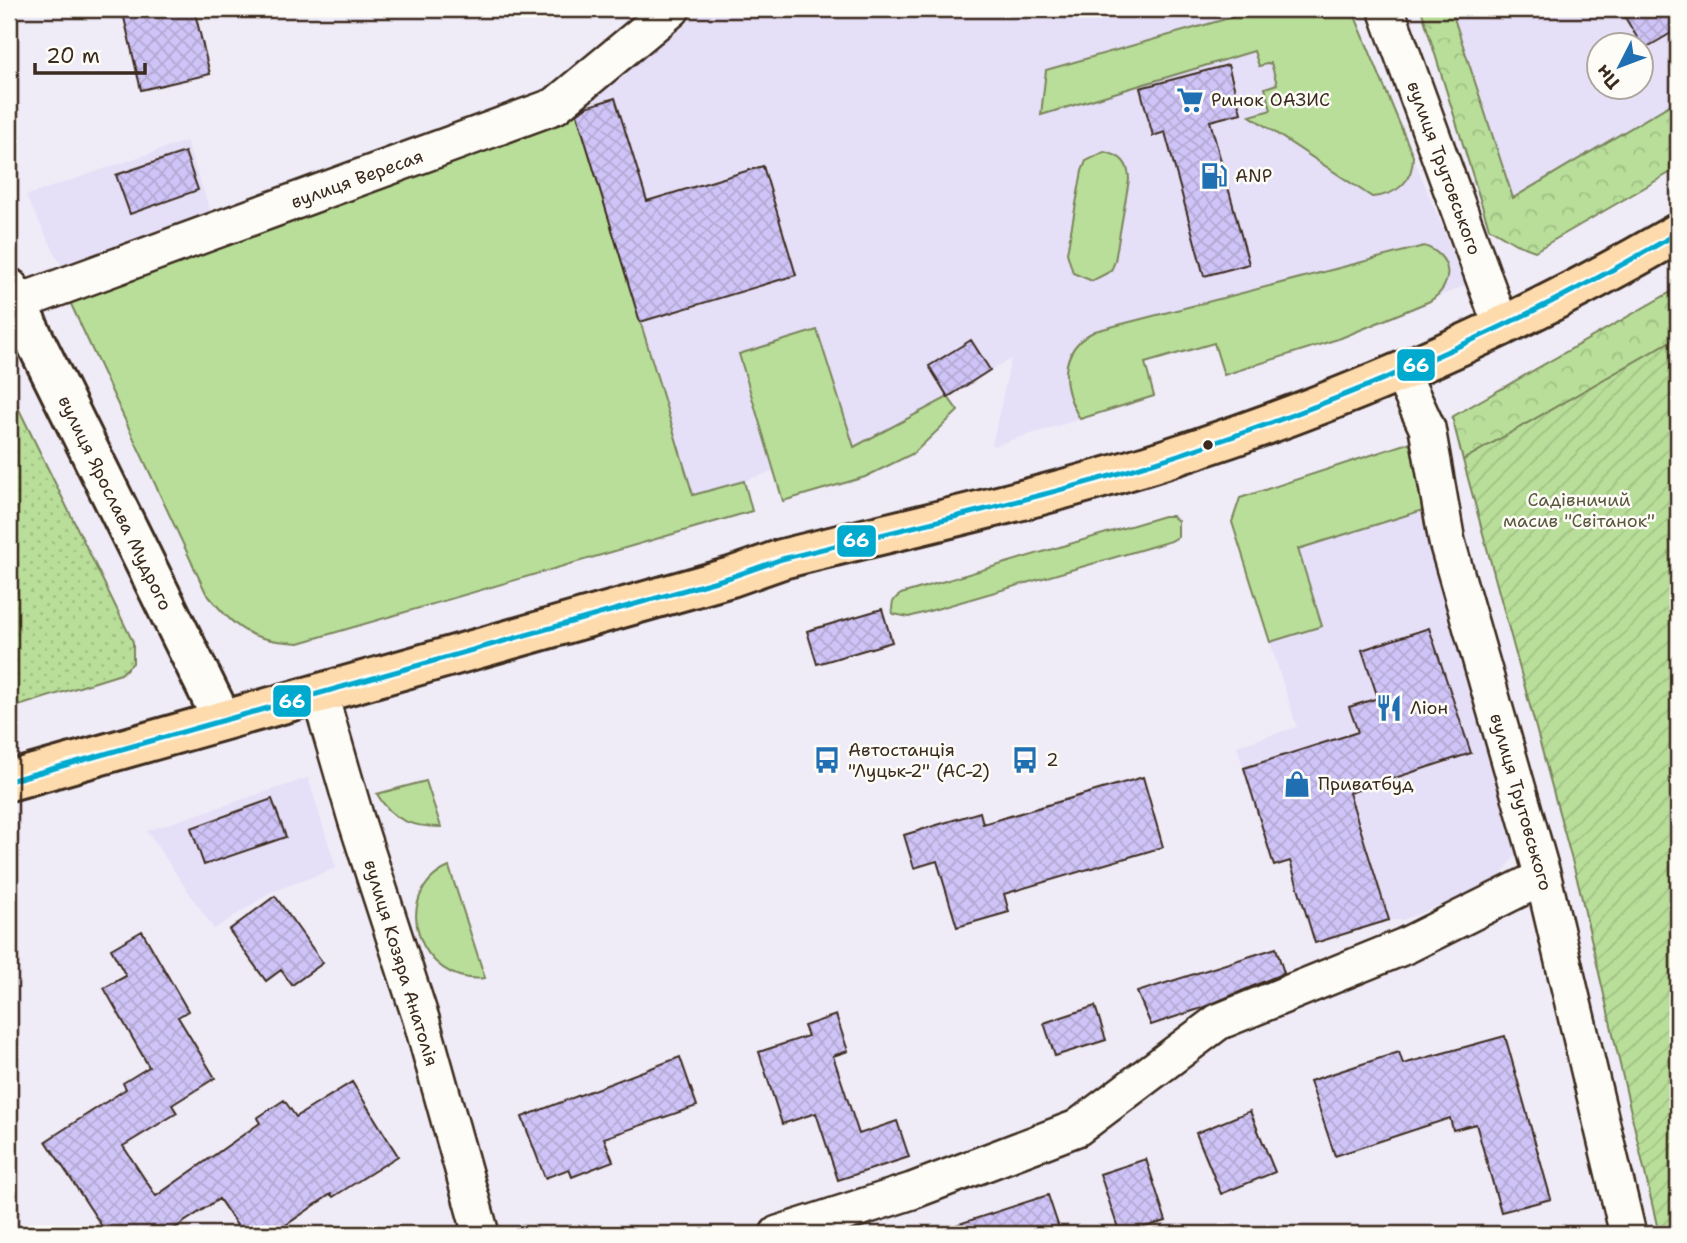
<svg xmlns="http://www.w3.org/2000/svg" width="1687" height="1243" viewBox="0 0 1687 1243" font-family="'Shantell Sans',sans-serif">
<defs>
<pattern id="forest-crowns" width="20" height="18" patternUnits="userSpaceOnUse" patternTransform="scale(1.75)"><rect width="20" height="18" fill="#b8de99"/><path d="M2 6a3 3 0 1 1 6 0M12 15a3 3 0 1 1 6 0" fill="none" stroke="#9fbf83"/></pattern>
<pattern id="park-dots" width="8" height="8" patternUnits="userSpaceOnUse" patternTransform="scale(1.75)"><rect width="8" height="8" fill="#b8de99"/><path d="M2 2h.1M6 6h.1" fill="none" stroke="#9fbf83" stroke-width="1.8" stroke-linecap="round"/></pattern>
<pattern id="garden-furrows" width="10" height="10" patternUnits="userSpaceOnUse" patternTransform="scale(1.75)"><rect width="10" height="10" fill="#b8de99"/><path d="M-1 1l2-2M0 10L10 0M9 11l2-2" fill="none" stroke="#9fbf83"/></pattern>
<pattern id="building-cross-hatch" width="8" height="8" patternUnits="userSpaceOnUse" patternTransform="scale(1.75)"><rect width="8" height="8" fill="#cfc4f7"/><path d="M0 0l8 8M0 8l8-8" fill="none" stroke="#b3a9d3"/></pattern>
</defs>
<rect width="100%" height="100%" fill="#efebf7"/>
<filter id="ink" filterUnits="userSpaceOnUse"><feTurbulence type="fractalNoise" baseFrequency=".0143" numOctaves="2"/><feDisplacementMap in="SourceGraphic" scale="14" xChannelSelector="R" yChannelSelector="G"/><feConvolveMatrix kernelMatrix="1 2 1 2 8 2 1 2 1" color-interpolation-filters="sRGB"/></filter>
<g filter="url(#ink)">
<path fill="#e5dff7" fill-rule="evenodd" d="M 705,9 L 1352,9 L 1466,285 L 1341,338 L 1224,375 L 1214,343 L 1145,363 L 1154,396 L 992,446 L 1011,359 L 990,370 L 971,340 L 929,366 L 948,397 L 853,447 L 693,496 L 576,110 Z
M 1451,9 L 1678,9 L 1678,100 L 1513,198 ZM 1600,46 L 1642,46 L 1642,88 L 1600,88 Z
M 186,141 L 211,213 L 62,267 L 26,196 Z
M 1423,510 L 1518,852 L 1494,884 L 1402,920 L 1389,920 L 1315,943 L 1290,861 L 1274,866 L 1237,746 L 1297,727 L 1270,642 L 1322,626 L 1298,549 Z
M 308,778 L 336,868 L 271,892 L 214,929 L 147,831 Z"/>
<path fill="#b8de99" stroke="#7a845c" stroke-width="2" d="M 1261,9 L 1352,9 L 1413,156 C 1413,181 1398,195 1372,197 L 1250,116 L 1271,110 L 1265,88 L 1277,84 L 1271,63 L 1259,66 L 1254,51 L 1041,115 L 1046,70 Z
M 576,110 L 693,495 L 744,481 L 752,511 L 299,643 C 249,640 238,631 206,593 L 69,300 Z
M 1104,152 C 1121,155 1129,163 1129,180 L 1115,261 L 1111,271 L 1092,281 L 1073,273 L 1067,253 L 1082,171 L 1086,161 Z
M 1424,246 C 1452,255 1456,284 1430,301 L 1341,338 L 1224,375 L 1214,343 L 1145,363 L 1154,396 L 1080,419 C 1061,387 1057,350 1095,331 Z
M 817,330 L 854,447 L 948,397 L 958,411 L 914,453 L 865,477 L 783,501 L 739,354 Z
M 1408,443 L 1414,451 L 1423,510 L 1298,549 L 1322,626 L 1270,642 L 1232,522 L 1240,498 Z
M 1164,516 L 1172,516 L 1178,521 L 1178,537 L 1171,541 L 909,617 L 893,614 C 891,604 892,600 901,594 Z
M 426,781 L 441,827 C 411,827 393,821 377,794 Z
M 449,867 L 485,978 C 419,986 388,894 449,867 Z"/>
<path fill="url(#forest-crowns)" stroke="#7a845c" stroke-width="2" d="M 1421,9 L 1451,9 L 1513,198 L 1678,100 L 1678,168 L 1535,251 L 1516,244 L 1489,228 Z
M 1678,288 L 1678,337 L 1463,460 L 1452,417 Z"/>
<path fill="url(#park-dots)" stroke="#7a845c" stroke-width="2" d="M 9,389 L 133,642 L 133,663 L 121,674 L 9,709 Z"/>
<path fill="url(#garden-furrows)" stroke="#7a845c" stroke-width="2" d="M 1678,337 L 1678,1234 L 1659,1234 L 1579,886 L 1463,460 Z"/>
<path fill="url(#building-cross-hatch)" stroke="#3b2a1e" stroke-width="2" d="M 122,9 L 194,9 L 210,74 L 141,90 Z
M 1620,9 L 1678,9 L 1678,29 L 1644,49 Z
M 1228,65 L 1241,113 L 1210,121 L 1249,264 L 1204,276 L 1165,132 L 1153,136 L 1140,88 Z
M 615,98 L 647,201 L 763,166 L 796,275 L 640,322 L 577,114 L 586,107 Z
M 185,152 L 198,190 L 130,214 L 116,175 Z
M 971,340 L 990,370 L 948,397 L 929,366 Z
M 882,609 L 892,642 L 817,664 L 807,631 Z
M 1429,628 L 1471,753 L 1349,793 L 1389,920 L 1315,943 L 1290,861 L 1274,866 L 1244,768 L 1358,732 L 1349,707 L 1378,698 L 1362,650 Z
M 1143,777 L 1163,847 L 1004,894 L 1009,912 L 957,927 L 937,861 L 914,868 L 904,835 L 980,812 L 983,824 Z
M 272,799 L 286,837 L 204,865 L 191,828 Z
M 275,896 L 323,963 L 292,985 L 281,970 L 266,981 L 229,930 Z
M 142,931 L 188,1011 L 178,1017 L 215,1078 L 172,1105 L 177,1113 L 123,1146 L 156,1196 L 260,1123 L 257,1118 L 284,1100 L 296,1117 L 352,1082 L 398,1156 L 333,1197 L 331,1194 L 273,1234 L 243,1234 L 219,1199 L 166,1234 L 107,1234 L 46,1141 L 126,1089 L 123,1083 L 149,1067 L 104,988 L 126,976 L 111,949 Z
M 1276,948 L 1284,973 L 1202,1008 L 1151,1025 L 1137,992 Z
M 1095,1006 L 1106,1040 L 1055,1056 L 1044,1023 Z
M 836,1015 L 848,1051 L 833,1056 L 859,1134 L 897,1121 L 909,1157 L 838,1180 L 816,1113 L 782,1124 L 759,1052 L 808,1036 L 804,1026 Z
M 1505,1036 L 1551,1199 L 1501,1212 L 1476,1124 L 1453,1130 L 1450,1118 L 1335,1156 L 1310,1081 L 1399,1052 L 1403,1064 Z
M 680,1057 L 697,1106 L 604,1138 L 613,1161 L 572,1177 L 569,1169 L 545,1178 L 522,1117 Z
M 1250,1111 L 1275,1172 L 1221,1194 L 1196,1133 Z
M 1146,1159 L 1166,1221 L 1120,1234 L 1100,1174 Z
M 1048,1195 L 1061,1234 L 948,1234 L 947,1228 Z"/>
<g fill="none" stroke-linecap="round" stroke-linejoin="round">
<defs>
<path id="street" d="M 1386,9 L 1502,328
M 17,303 L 555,106 L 672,9
M 1402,374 L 1427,428 L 1447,542 L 1543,877 L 1628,1234
M 319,692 L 356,819 L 421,1019 L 481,1234
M 778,1234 L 912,1191 L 1077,1128 L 1218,1022 L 1405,946 L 1543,877"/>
<path id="secondary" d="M 9,288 L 222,719"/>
<path id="primary" d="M 9,781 L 731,577 L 782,559 C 917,525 1055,496 1187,452 C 1358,396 1522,324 1678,233"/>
</defs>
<use href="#street" stroke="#3b2a1e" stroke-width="40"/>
<use href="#secondary" stroke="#3b2a1e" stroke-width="44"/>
<use href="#primary" stroke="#3b2a1e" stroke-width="44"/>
<use href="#street" stroke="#fdfcf7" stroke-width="35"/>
<use href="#secondary" stroke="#fdfcf7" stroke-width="38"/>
<use href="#primary" stroke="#fedbac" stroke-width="38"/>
<defs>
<path id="bus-1" d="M 9,781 L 731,577 L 782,559 C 917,525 1055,496 1187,452 C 1358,396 1522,324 1678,233"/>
</defs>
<use href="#bus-1" stroke="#fdfcf7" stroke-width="10"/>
<use href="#bus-1" stroke="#00a9ce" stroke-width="5"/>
</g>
</g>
<defs>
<symbol id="supermarket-bare" viewBox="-9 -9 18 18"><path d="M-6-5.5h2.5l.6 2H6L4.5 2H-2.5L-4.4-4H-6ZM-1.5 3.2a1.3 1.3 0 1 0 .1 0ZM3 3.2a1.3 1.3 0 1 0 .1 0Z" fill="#1f6fb2" stroke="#fdfcf7" stroke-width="2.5" paint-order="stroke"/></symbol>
<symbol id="fuel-bare" viewBox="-9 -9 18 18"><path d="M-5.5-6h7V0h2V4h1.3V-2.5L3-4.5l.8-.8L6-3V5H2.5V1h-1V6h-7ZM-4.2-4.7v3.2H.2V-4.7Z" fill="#1f6fb2" stroke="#fdfcf7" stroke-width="2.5" paint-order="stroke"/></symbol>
<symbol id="restaurant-bare" viewBox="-9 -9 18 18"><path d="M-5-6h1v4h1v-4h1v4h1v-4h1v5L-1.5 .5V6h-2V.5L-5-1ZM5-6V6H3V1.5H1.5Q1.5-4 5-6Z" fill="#1f6fb2" stroke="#fdfcf7" stroke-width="2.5" paint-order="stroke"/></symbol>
<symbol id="bus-bare" viewBox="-9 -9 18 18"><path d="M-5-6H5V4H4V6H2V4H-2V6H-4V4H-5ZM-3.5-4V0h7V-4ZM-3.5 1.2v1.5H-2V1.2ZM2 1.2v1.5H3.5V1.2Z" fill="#1f6fb2" stroke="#fdfcf7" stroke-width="2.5" paint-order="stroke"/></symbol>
<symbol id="shop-bare" viewBox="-9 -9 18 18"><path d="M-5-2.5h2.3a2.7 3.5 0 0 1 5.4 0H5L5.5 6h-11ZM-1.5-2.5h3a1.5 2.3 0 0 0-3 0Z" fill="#1f6fb2" stroke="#fdfcf7" stroke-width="2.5" paint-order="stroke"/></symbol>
</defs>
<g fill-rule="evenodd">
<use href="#supermarket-bare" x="1171" y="81" width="38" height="38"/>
<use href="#fuel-bare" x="1195" y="157" width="38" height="38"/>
<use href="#restaurant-bare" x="1370" y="689" width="38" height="38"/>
<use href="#bus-bare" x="808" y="741" width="38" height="38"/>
<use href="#bus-bare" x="1006" y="741" width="38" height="38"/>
<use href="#shop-bare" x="1278" y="765" width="38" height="38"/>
</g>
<circle fill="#3b2a1e" stroke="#fdfcf7" stroke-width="2.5" cx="1208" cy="445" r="6"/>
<g text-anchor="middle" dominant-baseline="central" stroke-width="5" stroke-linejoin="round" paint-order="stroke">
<g font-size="18" fill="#3b2a1e" stroke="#fdfcf7" text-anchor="start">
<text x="1211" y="100">Ринок ОАЗИС</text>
<text x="1235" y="176">ANP</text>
<text x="1410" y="708">Ліон</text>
<text x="848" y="750">Автостанція<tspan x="848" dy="21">"Луцьк-2" (АС-2)</tspan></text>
<text x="1046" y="760">2</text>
<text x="1318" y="784">Приватбуд</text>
</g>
<g font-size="18" fill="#3b2a1e" stroke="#fdfcf7">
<text transform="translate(1444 168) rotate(70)">вулиця Трутовського</text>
<text transform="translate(357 179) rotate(-20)">вулиця Вересая</text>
<text transform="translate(115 503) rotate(64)">вулиця Ярослава Мудрого</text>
<text transform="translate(1521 802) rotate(74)">вулиця Трутовського</text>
<text transform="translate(401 963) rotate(73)">вулиця Козяра Анатолія</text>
</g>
<g font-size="18" fill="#5a573d" stroke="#fdfcf7">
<text x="1579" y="500">Садівничий<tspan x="1579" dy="21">масив "Світанок"</tspan></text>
</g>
</g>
<g stroke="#fdfcf7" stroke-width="2.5">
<rect x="1396" y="348" width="40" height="34" rx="7" fill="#00a9ce"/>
<rect x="836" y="524" width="41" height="34" rx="7" fill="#00a9ce"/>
<rect x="272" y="684" width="40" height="34" rx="7" fill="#00a9ce"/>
</g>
<g font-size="19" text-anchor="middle" font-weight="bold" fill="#fff">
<text x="1416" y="372">66</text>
<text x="856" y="547">66</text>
<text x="292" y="708">66</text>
</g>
<rect width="1687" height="1243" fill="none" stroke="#fdfcf7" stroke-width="35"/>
<rect x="18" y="18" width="1652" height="1208" fill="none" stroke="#3b2a1e" stroke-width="2.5" filter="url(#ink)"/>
<g transform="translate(1620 66) rotate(228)"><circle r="33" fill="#fdfcf7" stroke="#afa8a0" stroke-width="2"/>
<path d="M0-5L12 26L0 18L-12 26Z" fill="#1f6fb2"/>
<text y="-10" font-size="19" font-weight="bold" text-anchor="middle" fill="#3b2a1e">Пн</text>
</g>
<path d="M35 63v10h110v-10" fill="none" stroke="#3b2a1e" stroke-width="3.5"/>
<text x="46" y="63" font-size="21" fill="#3b2a1e" stroke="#fdfcf7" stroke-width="5" paint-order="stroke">20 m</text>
</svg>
